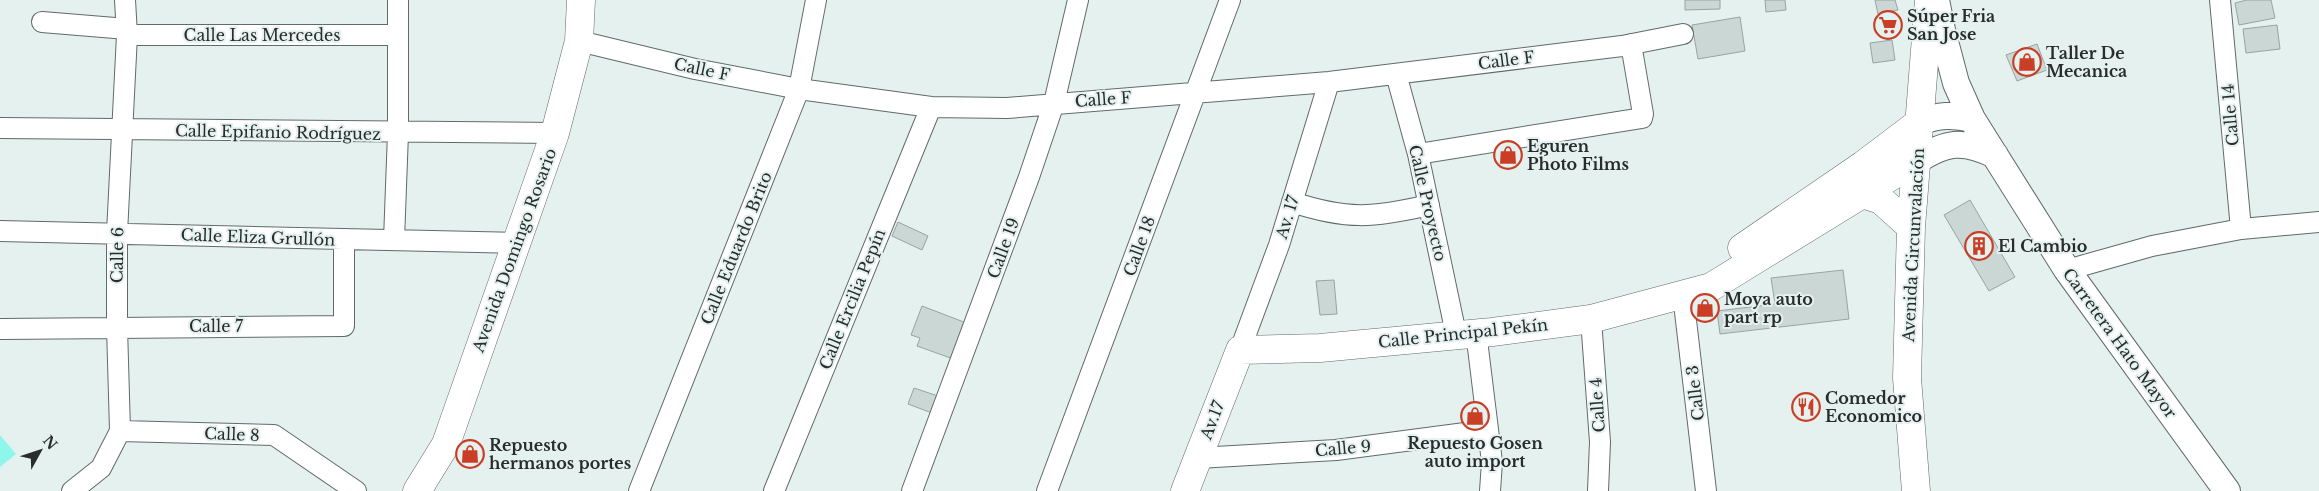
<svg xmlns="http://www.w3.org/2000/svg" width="2319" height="491" viewBox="0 0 2319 491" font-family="'Libre Baskerville',serif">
<rect width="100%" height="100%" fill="#e4f1ef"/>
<path fill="#8cf7ea" d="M 0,435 L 16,454 L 0,467 Z"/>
<path fill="#cad7d5" stroke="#98a4a2" d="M 1685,0 L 1720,0 L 1720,9 L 1685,10 Z
M 1765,0 L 1785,0 L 1786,10 L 1766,12 Z
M 1875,0 L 1895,0 L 1898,10 L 1878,14 Z
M 2247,0 L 2271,0 L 2275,18 L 2239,25 L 2235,3 Z
M 1897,15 L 1900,32 L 1878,35 L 1876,18 Z
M 1740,17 L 1745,51 L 1698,59 L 1692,25 Z
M 2277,25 L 2280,49 L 2246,53 L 2243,29 Z
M 1892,40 L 1895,60 L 1873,63 L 1870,43 Z
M 2037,44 L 2047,70 L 2017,81 L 2006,55 Z
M 1970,200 L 2015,277 L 1989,291 L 1944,215 Z
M 898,222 L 928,236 L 922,250 L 892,236 Z
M 1843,270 L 1849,319 L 1720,334 L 1717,311 L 1775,304 L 1771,278 Z
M 1334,280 L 1337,314 L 1320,315 L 1316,281 Z
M 922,306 L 969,324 L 956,360 L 917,346 L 920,338 L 911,335 Z
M 914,388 L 938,396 L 932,413 L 908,404 Z"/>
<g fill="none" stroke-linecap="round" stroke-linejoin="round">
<defs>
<path id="minor" d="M 2220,0 L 2241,229
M 42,22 L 127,29
M 127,35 L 397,35
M 579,41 L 695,69 L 799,89 L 931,107 L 1007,108 L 1329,82 L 1622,46 L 1683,34
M 1396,74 L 1418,154 L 1456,334
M 0,128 L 555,133
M 1418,154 L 1642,118 L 1643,114 L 1631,44
M 1292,202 C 1347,220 1373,218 1429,205
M 0,231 L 517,243
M 394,240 L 398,133 L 398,0
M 2067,270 L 2152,246 L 2241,229 L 2319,222
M 1683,295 L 1706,491
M 1591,319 L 1600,442 L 1598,491
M 1,329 L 344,326 L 344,240
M 1476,332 L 1492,462 L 1490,491
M 1240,350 L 1279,245 L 1329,82
M 120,431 L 274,435 L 356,491
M 1198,458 L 1336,450 L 1488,430
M 72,491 L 101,468 L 120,431 L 117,327 L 117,233 L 127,35 L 125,0
M 639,491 L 799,89 L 816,0
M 774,491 L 931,107
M 912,491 L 1029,177 L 1054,103 L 1078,0
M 1047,491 L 1230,0"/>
<path id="tertiary" d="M 1936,0 L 1942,30 L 1956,83 L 1972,119 L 2067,270 L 2227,491
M 1920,122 C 1938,115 1953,114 1972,119
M 1916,161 C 1946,142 1962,139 1995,155"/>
<path id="secondary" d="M 1742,248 L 1863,165 L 1920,122
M 417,491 L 446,444 L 555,133 L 579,41 L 581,0
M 1185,491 L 1240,350 L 1320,348 L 1492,332 L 1591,319 L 1711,287 L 1916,161"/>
<path id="primary" d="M 1862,194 L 1881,200 L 1911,227
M 1916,491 L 1907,378 L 1911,227 L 1929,0"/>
</defs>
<use href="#minor" stroke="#606b69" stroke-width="22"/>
<use href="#tertiary" stroke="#606b69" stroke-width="28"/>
<use href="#secondary" stroke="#606b69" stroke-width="29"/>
<use href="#primary" stroke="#606b69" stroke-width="29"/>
<use href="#minor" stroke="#fff" stroke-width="20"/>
<use href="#tertiary" stroke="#fff" stroke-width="26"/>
<use href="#secondary" stroke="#fff" stroke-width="28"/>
<use href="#primary" stroke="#fff" stroke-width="28"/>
</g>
<defs>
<symbol id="supermarket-ring" viewBox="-11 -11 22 22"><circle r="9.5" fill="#e4f1ef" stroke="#ca3e26" stroke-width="1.5"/><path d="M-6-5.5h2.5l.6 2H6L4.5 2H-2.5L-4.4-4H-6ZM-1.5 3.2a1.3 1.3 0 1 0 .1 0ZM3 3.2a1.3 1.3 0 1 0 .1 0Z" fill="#ca3e26"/></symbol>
<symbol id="shop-ring" viewBox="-11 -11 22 22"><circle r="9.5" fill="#e4f1ef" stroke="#ca3e26" stroke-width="1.5"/><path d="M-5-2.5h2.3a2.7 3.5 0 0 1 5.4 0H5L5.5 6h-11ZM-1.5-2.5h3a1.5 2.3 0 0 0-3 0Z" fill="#ca3e26"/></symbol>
<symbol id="building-ring" viewBox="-11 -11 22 22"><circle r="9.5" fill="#e4f1ef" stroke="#ca3e26" stroke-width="1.5"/><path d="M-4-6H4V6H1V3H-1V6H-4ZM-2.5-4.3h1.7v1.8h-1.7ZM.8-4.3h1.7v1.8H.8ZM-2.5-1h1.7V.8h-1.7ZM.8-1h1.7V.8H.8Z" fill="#ca3e26"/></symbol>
<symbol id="restaurant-ring" viewBox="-11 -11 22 22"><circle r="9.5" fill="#e4f1ef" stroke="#ca3e26" stroke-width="1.5"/><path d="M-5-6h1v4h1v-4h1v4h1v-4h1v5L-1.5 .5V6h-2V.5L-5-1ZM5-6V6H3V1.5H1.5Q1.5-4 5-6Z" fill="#ca3e26"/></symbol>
</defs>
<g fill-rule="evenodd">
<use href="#supermarket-ring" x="1872" y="9" width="32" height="32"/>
<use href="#shop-ring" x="2011" y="46" width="32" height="32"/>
<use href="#shop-ring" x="1492" y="139" width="32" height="32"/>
<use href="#building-ring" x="1963" y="230" width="32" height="32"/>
<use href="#shop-ring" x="1689" y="292" width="32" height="32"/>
<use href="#restaurant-ring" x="1790" y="391" width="32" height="32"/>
<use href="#shop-ring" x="1459" y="400" width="32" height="32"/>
<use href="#shop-ring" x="454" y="438" width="32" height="32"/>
</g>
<g text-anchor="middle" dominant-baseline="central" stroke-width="4" stroke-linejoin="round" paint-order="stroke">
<g font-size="16" font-weight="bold" fill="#282d2c" stroke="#e4f1ef" text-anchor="start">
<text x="1907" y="16">Súper Fria<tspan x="1907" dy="18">San Jose</tspan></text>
<text x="2046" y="53">Taller De<tspan x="2046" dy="18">Mecanica</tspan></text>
<text x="1527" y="146">Eguren<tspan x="1527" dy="18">Photo Films</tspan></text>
<text x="1998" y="246">El Cambio</text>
<text x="1724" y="299">Moya auto<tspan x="1724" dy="18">part rp</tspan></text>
<text x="1825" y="398">Comedor<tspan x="1825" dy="18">Economico</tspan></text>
<text x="1475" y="443" text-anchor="middle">Repuesto Gosen<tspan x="1475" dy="18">auto import</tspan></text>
<text x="489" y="445">Repuesto<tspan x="489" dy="18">hermanos portes</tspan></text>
</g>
<g font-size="16" fill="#282d2c" stroke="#e4f1ef">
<text x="262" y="35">Calle Las Mercedes</text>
<text transform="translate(1506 60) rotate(-7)">Calle F</text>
<text transform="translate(702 69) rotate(12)">Calle F</text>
<text transform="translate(1103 99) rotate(-4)">Calle F</text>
<text transform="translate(2230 115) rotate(-95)">Calle 14</text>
<text transform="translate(278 132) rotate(1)">Calle Epifanio Rodríguez</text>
<text transform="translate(1428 203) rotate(77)">Calle Proyecto</text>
<text transform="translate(1287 217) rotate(-73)">Av. 17</text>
<text transform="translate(258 237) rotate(2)">Calle Eliza Grullón</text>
<text transform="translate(1913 245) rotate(-87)">Avenida Circunvalación</text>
<text transform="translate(1139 246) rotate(-70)">Calle 18</text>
<text transform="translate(736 248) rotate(-68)">Calle Eduardo Brito</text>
<text transform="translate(1003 248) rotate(-70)">Calle 19</text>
<text transform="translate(514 250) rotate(-70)">Avenida Domingo Rosario</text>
<text transform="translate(117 255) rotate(-89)">Calle 6</text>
<text transform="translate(852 299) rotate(-68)">Calle Ercilia Pepín</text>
<text x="216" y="326">Calle 7</text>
<text transform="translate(1463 333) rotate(-6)">Calle Principal Pekín</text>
<text transform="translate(2120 343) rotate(54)">Carretera Hato Mayor</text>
<text transform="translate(1695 393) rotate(-97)">Calle 3</text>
<text transform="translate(1597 405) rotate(-94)">Calle 4</text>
<text transform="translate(1212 420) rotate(-69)">Av.17</text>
<text transform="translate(232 434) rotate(2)">Calle 8</text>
<text transform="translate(1343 448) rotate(-5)">Calle 9</text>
</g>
</g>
<g transform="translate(40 451) rotate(50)" stroke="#e4f1ef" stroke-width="4" paint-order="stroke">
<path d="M0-4L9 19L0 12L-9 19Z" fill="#282d2c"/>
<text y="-8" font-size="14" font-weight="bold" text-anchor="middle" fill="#282d2c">N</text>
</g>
</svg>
